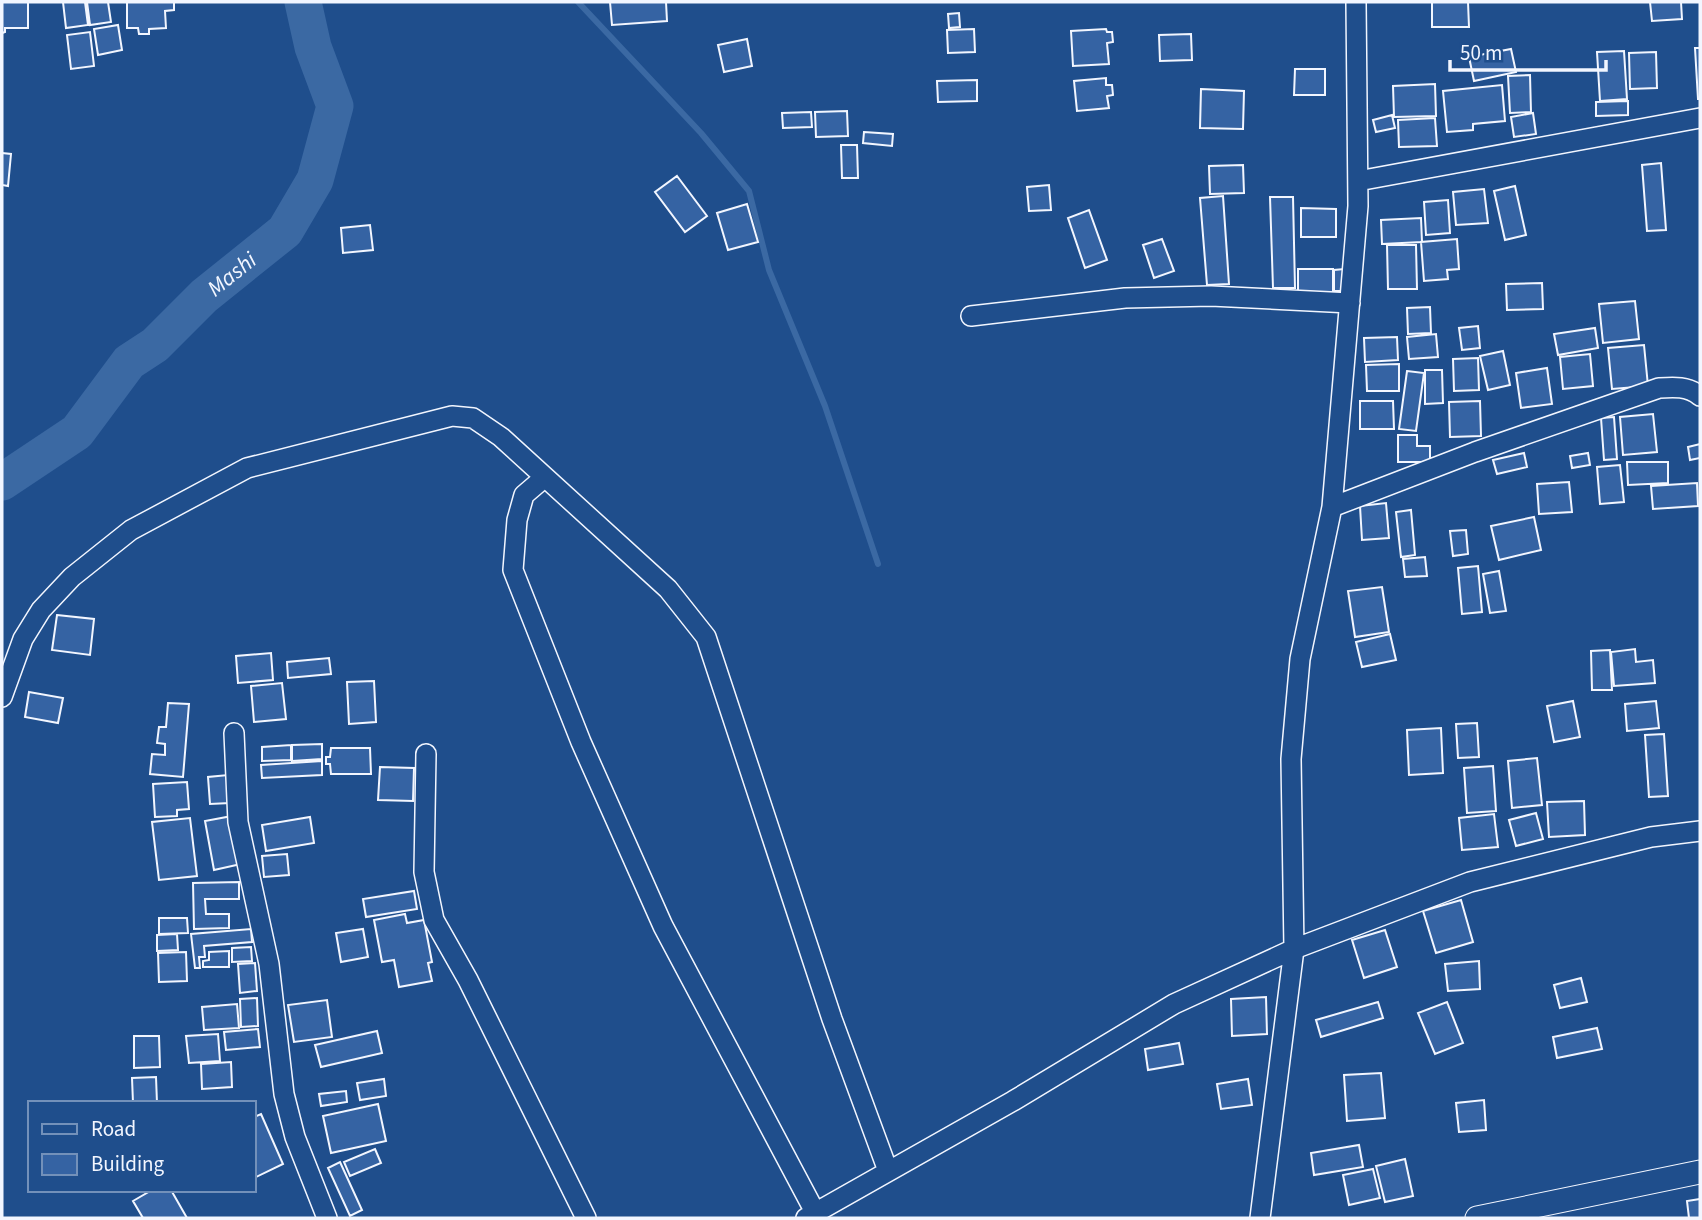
<svg xmlns="http://www.w3.org/2000/svg" width="1702" height="1220" viewBox="0 0 1702 1220" font-family="'Source Sans 3',sans-serif">
<rect width="100%" height="100%" fill="#1f4e8c"/>
<g fill="none" stroke-linecap="round" stroke-linejoin="round">
<path stroke="#3b69a3" stroke-width="6" d="M 578,2 L 701,133 L 749,191 L 769,270 L 825,406 L 878,564"/>
<path stroke="#3b69a3" stroke-width="37" id="s1" d="M 2,482 L 77,432 L 129,362 L 155,345 L 204,296 L 285,231 L 315,180 L 335,106 L 313,47 L 303,2"/>
</g>
<path fill="#3563a3" stroke="#f2f6ff" stroke-width="2" d="M 2,2 L 28,2 L 28,28 L 5,28 L 5,32 L 2,33 Z
M 63,2 L 85,2 L 88,25 L 66,28 Z
M 87,2 L 108,2 L 111,22 L 90,25 Z
M 127,2 L 174,2 L 174,10 L 165,11 L 166,28 L 149,29 L 149,34 L 139,34 L 138,28 L 127,28 Z
M 610,2 L 666,2 L 667,21 L 612,25 Z
M 1432,2 L 1468,2 L 1469,27 L 1432,27 Z
M 1650,2 L 1681,2 L 1682,19 L 1652,21 Z
M 959,13 L 960,27 L 949,28 L 948,14 Z
M 118,25 L 122,50 L 98,55 L 94,29 Z
M 974,29 L 975,52 L 948,53 L 947,30 Z
M 1106,29 L 1107,32 L 1112,32 L 1113,42 L 1107,43 L 1109,64 L 1073,66 L 1071,31 Z
M 90,32 L 94,66 L 71,69 L 67,35 Z
M 1191,34 L 1192,60 L 1160,61 L 1159,35 Z
M 747,39 L 752,66 L 724,72 L 718,45 Z
M 1695,48 L 1700,48 L 1700,99 L 1698,99 Z
M 1511,49 L 1516,72 L 1474,81 L 1469,57 Z
M 1624,51 L 1627,99 L 1600,101 L 1597,52 Z
M 1656,52 L 1657,88 L 1630,89 L 1629,53 Z
M 1295,69 L 1325,69 L 1325,95 L 1294,95 Z
M 1530,75 L 1531,112 L 1510,113 L 1508,76 Z
M 1106,78 L 1106,85 L 1112,85 L 1113,95 L 1107,96 L 1109,108 L 1077,111 L 1074,81 Z
M 977,80 L 977,101 L 938,102 L 937,81 Z
M 1435,84 L 1436,116 L 1394,117 L 1393,86 Z
M 1502,85 L 1505,121 L 1473,124 L 1473,130 L 1447,132 L 1443,91 Z
M 1201,89 L 1244,91 L 1243,129 L 1200,128 Z
M 1628,101 L 1628,115 L 1596,116 L 1596,102 Z
M 847,111 L 848,136 L 816,137 L 815,112 Z
M 811,112 L 812,127 L 783,128 L 782,113 Z
M 1533,113 L 1536,134 L 1514,137 L 1511,117 Z
M 1392,115 L 1395,128 L 1376,132 L 1373,120 Z
M 1435,118 L 1437,146 L 1399,147 L 1398,120 Z
M 864,132 L 893,134 L 892,146 L 863,143 Z
M 841,145 L 857,145 L 858,178 L 842,178 Z
M 2,153 L 11,154 L 8,186 L 2,185 Z
M 1661,163 L 1666,230 L 1647,231 L 1642,165 Z
M 1243,165 L 1244,193 L 1210,194 L 1209,166 Z
M 677,176 L 707,216 L 685,232 L 655,192 Z
M 1049,185 L 1051,210 L 1029,211 L 1027,187 Z
M 1515,186 L 1526,235 L 1505,240 L 1494,191 Z
M 1484,189 L 1488,223 L 1456,225 L 1453,192 Z
M 1223,196 L 1229,284 L 1207,285 L 1200,198 Z
M 1270,197 L 1293,197 L 1295,288 L 1273,288 Z
M 1448,200 L 1450,233 L 1426,235 L 1424,202 Z
M 747,204 L 758,242 L 728,250 L 717,213 Z
M 1301,208 L 1336,209 L 1336,237 L 1301,237 Z
M 1089,210 L 1107,260 L 1085,268 L 1068,218 Z
M 1421,218 L 1422,242 L 1382,244 L 1381,220 Z
M 370,225 L 373,250 L 343,253 L 341,228 Z
M 1162,239 L 1174,271 L 1154,278 L 1143,245 Z
M 1457,239 L 1459,269 L 1447,270 L 1448,279 L 1424,281 L 1421,242 Z
M 1387,245 L 1416,245 L 1417,289 L 1388,289 Z
M 1298,269 L 1333,269 L 1333,293 L 1298,293 Z
M 1344,269 L 1345,291 L 1334,291 L 1334,270 Z
M 1542,283 L 1543,309 L 1507,310 L 1506,284 Z
M 1635,301 L 1639,339 L 1603,343 L 1599,304 Z
M 1430,307 L 1431,333 L 1408,334 L 1407,308 Z
M 1478,326 L 1480,348 L 1462,350 L 1459,328 Z
M 1595,328 L 1598,348 L 1558,355 L 1554,334 Z
M 1436,334 L 1438,357 L 1409,359 L 1407,337 Z
M 1397,337 L 1398,360 L 1365,362 L 1364,338 Z
M 1644,345 L 1648,386 L 1612,389 L 1608,348 Z
M 1503,351 L 1510,385 L 1488,390 L 1480,356 Z
M 1590,354 L 1593,386 L 1563,389 L 1560,357 Z
M 1478,358 L 1479,390 L 1454,391 L 1453,359 Z
M 1399,364 L 1399,391 L 1367,391 L 1366,365 Z
M 1547,368 L 1552,404 L 1521,408 L 1516,373 Z
M 1425,370 L 1442,370 L 1443,403 L 1425,404 Z
M 1407,371 L 1424,373 L 1416,431 L 1399,429 Z
M 1360,401 L 1393,401 L 1394,429 L 1360,429 Z
M 1480,401 L 1481,436 L 1450,437 L 1449,402 Z
M 1653,414 L 1657,452 L 1623,455 L 1620,417 Z
M 1614,417 L 1617,459 L 1604,460 L 1601,418 Z
M 1398,435 L 1417,435 L 1417,446 L 1430,446 L 1430,462 L 1398,462 Z
M 1700,444 L 1700,458 L 1690,460 L 1688,447 Z
M 1524,453 L 1527,467 L 1497,474 L 1493,460 Z
M 1588,453 L 1590,465 L 1572,468 L 1570,456 Z
M 1627,462 L 1668,462 L 1668,483 L 1628,485 Z
M 1620,465 L 1624,502 L 1600,504 L 1597,467 Z
M 1569,482 L 1572,512 L 1539,514 L 1537,484 Z
M 1697,483 L 1698,506 L 1653,509 L 1651,486 Z
M 1386,503 L 1389,538 L 1362,540 L 1360,506 Z
M 1411,510 L 1415,555 L 1401,557 L 1396,512 Z
M 1534,517 L 1541,550 L 1499,560 L 1491,526 Z
M 1466,530 L 1468,554 L 1453,556 L 1450,531 Z
M 1425,557 L 1427,576 L 1405,577 L 1403,559 Z
M 1478,566 L 1482,612 L 1462,614 L 1458,568 Z
M 1499,571 L 1506,611 L 1490,613 L 1483,574 Z
M 1382,587 L 1389,632 L 1355,637 L 1348,591 Z
M 57,615 L 94,619 L 90,655 L 52,650 Z
M 1390,634 L 1396,660 L 1362,667 L 1356,642 Z
M 1635,649 L 1636,662 L 1653,660 L 1655,683 L 1614,686 L 1611,652 Z
M 1610,650 L 1612,690 L 1592,690 L 1591,651 Z
M 271,653 L 273,680 L 238,683 L 236,656 Z
M 329,658 L 331,674 L 288,678 L 287,662 Z
M 374,681 L 376,722 L 349,724 L 347,682 Z
M 282,683 L 286,719 L 254,722 L 251,686 Z
M 29,692 L 63,698 L 58,723 L 25,717 Z
M 1573,701 L 1580,737 L 1554,742 L 1547,706 Z
M 1656,701 L 1659,728 L 1627,731 L 1625,704 Z
M 168,703 L 189,704 L 183,777 L 150,774 L 152,754 L 165,755 L 165,744 L 157,743 L 159,727 L 166,727 Z
M 1477,723 L 1479,757 L 1458,758 L 1456,724 Z
M 1441,728 L 1443,773 L 1409,775 L 1407,730 Z
M 1664,734 L 1668,796 L 1649,797 L 1645,735 Z
M 322,744 L 322,759 L 292,761 L 292,745 Z
M 291,745 L 291,760 L 262,761 L 262,747 Z
M 331,748 L 370,748 L 371,774 L 331,774 L 330,764 L 326,764 L 326,757 L 330,757 Z
M 1537,758 L 1542,805 L 1512,808 L 1508,761 Z
M 322,761 L 322,775 L 262,778 L 261,765 Z
M 1493,766 L 1496,811 L 1467,813 L 1464,768 Z
M 380,767 L 414,768 L 413,801 L 378,800 Z
M 228,775 L 230,803 L 210,804 L 208,777 Z
M 187,782 L 189,809 L 177,810 L 177,816 L 155,817 L 153,784 Z
M 1584,801 L 1585,835 L 1549,837 L 1547,802 Z
M 1536,813 L 1543,839 L 1516,846 L 1509,820 Z
M 1494,814 L 1498,847 L 1462,850 L 1459,818 Z
M 232,816 L 241,864 L 214,870 L 205,821 Z
M 310,817 L 314,843 L 266,851 L 262,825 Z
M 190,818 L 197,876 L 159,880 L 152,822 Z
M 287,854 L 289,875 L 264,877 L 262,856 Z
M 239,882 L 239,899 L 205,899 L 206,914 L 229,914 L 229,928 L 194,929 L 193,883 Z
M 414,891 L 417,909 L 366,917 L 363,899 Z
M 1461,900 L 1473,942 L 1436,953 L 1423,911 Z
M 405,914 L 407,923 L 424,920 L 432,962 L 428,963 L 432,981 L 399,987 L 394,960 L 382,962 L 374,920 Z
M 159,918 L 187,918 L 188,933 L 159,934 Z
M 251,929 L 252,942 L 204,946 L 205,957 L 199,957 L 200,968 L 195,968 L 191,934 Z
M 363,929 L 368,957 L 341,962 L 336,933 Z
M 1385,930 L 1397,967 L 1364,978 L 1352,940 Z
M 177,934 L 178,950 L 157,951 L 157,935 Z
M 251,947 L 252,961 L 232,962 L 232,948 Z
M 229,951 L 229,967 L 203,967 L 203,961 L 209,960 L 209,952 Z
M 186,952 L 187,981 L 159,982 L 158,953 Z
M 1479,961 L 1480,989 L 1448,991 L 1445,964 Z
M 255,963 L 257,991 L 240,993 L 238,964 Z
M 1581,978 L 1587,1002 L 1560,1008 L 1554,985 Z
M 1266,997 L 1267,1034 L 1232,1036 L 1231,999 Z
M 257,998 L 258,1026 L 241,1027 L 240,999 Z
M 327,1000 L 332,1037 L 294,1042 L 288,1005 Z
M 1378,1002 L 1383,1018 L 1321,1037 L 1316,1020 Z
M 1447,1002 L 1463,1043 L 1435,1054 L 1418,1013 Z
M 237,1004 L 239,1028 L 204,1030 L 202,1007 Z
M 1597,1028 L 1602,1049 L 1557,1058 L 1553,1037 Z
M 258,1029 L 260,1047 L 226,1050 L 224,1032 Z
M 377,1031 L 382,1053 L 321,1067 L 315,1045 Z
M 218,1034 L 220,1061 L 189,1063 L 186,1036 Z
M 134,1036 L 159,1036 L 160,1067 L 134,1068 Z
M 1179,1043 L 1183,1064 L 1148,1070 L 1145,1049 Z
M 231,1062 L 232,1087 L 202,1089 L 201,1064 Z
M 1381,1073 L 1385,1118 L 1347,1121 L 1344,1075 Z
M 156,1077 L 157,1103 L 133,1103 L 132,1078 Z
M 384,1079 L 386,1096 L 360,1100 L 357,1083 Z
M 1248,1079 L 1252,1105 L 1221,1109 L 1217,1084 Z
M 346,1091 L 347,1102 L 321,1106 L 319,1094 Z
M 1484,1100 L 1486,1130 L 1459,1132 L 1456,1103 Z
M 378,1104 L 386,1141 L 331,1153 L 323,1116 Z
M 261,1114 L 283,1164 L 254,1178 L 254,1117 Z
M 1359,1145 L 1363,1167 L 1314,1175 L 1311,1153 Z
M 375,1149 L 381,1163 L 350,1176 L 344,1162 Z
M 1405,1159 L 1413,1196 L 1385,1202 L 1376,1166 Z
M 340,1162 L 362,1210 L 350,1216 L 328,1168 Z
M 1373,1169 L 1380,1198 L 1349,1205 L 1343,1175 Z
M 152,1190 L 171,1190 L 187,1218 L 143,1218 L 133,1201 Z
M 1700,1199 L 1700,1218 L 1689,1218 L 1687,1201 Z"/>
<g fill="none" stroke-linecap="round" stroke-linejoin="round">
<defs>
<path id="minor" d="M 1358,181 L 1700,118
M 971,316 L 1125,298 L 1211,296 L 1350,303
M 545,477 L 524,495 L 517,520 L 513,570 L 581,742 L 663,926 L 815,1212
M 1332,507 L 1475,452 L 1659,388 C 1674,387 1688,386 1700,396
M 2,697 L 23,639 L 41,610 L 72,577 L 131,530 L 247,468 L 452,416 L 473,418 L 501,437 L 668,589 L 706,637 L 832,1019 L 888,1171
M 234,733 L 238,822 L 269,964 L 284,1094 L 295,1137 L 327,1218
M 426,754 L 424,872 L 434,920 L 468,980 L 586,1218
M 806,1218 L 1013,1101 L 1174,1004 L 1294,949 L 1470,882 L 1651,837 L 1700,831
M 1260,1218 L 1294,949 L 1291,759 L 1300,659 L 1332,507 L 1358,206 L 1356,2"/>
<path id="tertiary" d="M 1477,1218 L 1700,1172"/>
</defs>
<use href="#minor" stroke="#f2f6ff" stroke-width="22"/>
<use href="#tertiary" stroke="#f2f6ff" stroke-width="25"/>
<use href="#minor" stroke="#1f4e8c" stroke-width="19"/>
<use href="#tertiary" stroke="#1f4e8c" stroke-width="23"/>
</g>
<g text-anchor="middle" dominant-baseline="central" stroke-width="5" stroke-linejoin="round" paint-order="stroke">
<g font-size="23" font-style="italic" fill="#f2f6ff" stroke="#1f4e8c">
<text stroke="none"><textPath href="#s1" startOffset="313">Mashi</textPath></text>
</g>
</g>
<rect width="1702" height="1220" fill="none" stroke="#f2f6ff" stroke-width="7"/>
<rect x="28" y="1101" width="228" height="91" fill="#1f4e8c" stroke="#7391ba" stroke-width="2"/>
<rect x="42" y="1124" width="35" height="10" fill="#1f4e8c" stroke="#7391ba" stroke-width="2"/>
<text x="91" y="1136" font-size="21" fill="#f2f6ff">Road</text>
<rect x="42" y="1154" width="35" height="21" fill="#3563a3" stroke="#7391ba" stroke-width="2"/>
<text x="91" y="1171" font-size="21" fill="#f2f6ff">Building</text>
<path d="M1450 60v10h156v-10" fill="none" stroke="#f2f6ff" stroke-width="3.5"/>
<text x="1460" y="60" font-size="21" fill="#f2f6ff" stroke="#1f4e8c" stroke-width="5" paint-order="stroke">50 m</text>
</svg>
